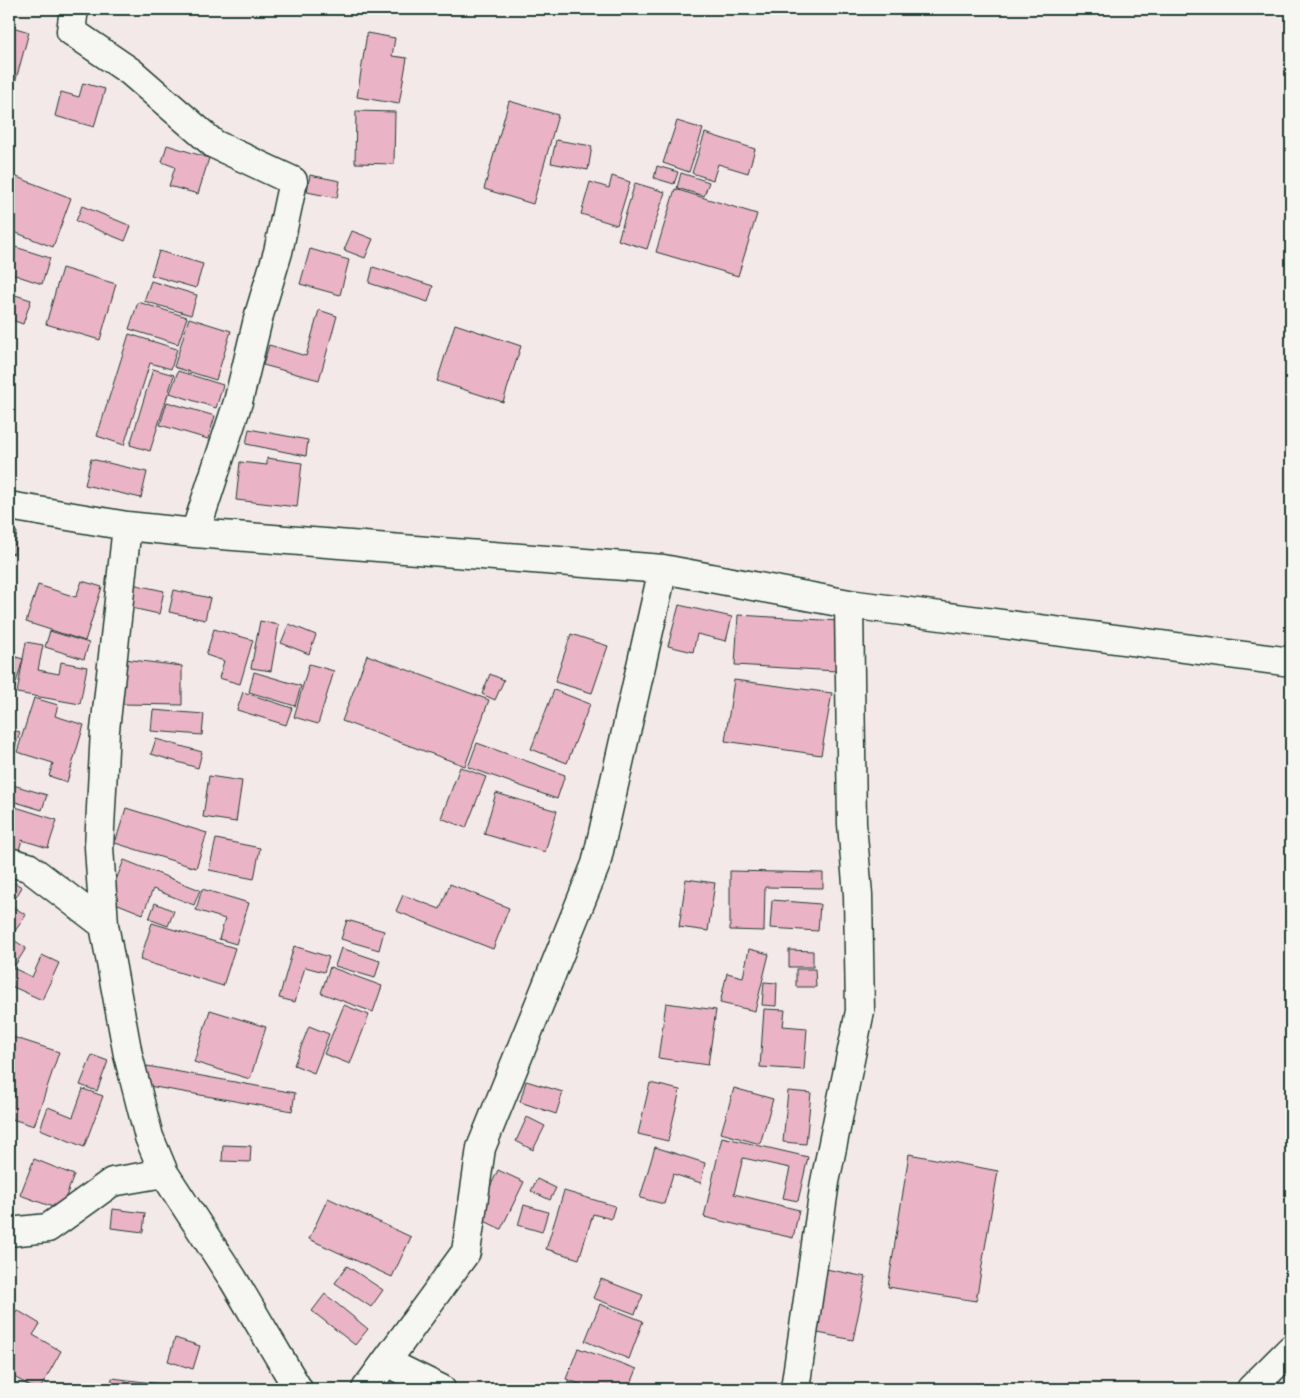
<svg xmlns="http://www.w3.org/2000/svg" width="1300" height="1398" viewBox="0 0 1300 1398" font-family="'Playpen Sans',sans-serif">
<rect width="100%" height="100%" fill="#f4e9e9"/>
<filter id="ink" filterUnits="userSpaceOnUse"><feTurbulence type="fractalNoise" baseFrequency=".02" numOctaves="2"/><feDisplacementMap in="SourceGraphic" scale="10" xChannelSelector="R" yChannelSelector="G"/><feConvolveMatrix kernelMatrix="1 2 1 2 8 2 1 2 1" color-interpolation-filters="sRGB"/></filter>
<g filter="url(#ink)">
<path fill="#ebb3c6" stroke="#1f3d34" d="M 9,26 L 29,32 L 9,105 Z
M 367,33 L 395,38 L 392,56 L 407,58 L 399,104 L 357,97 Z
M 83,83 L 105,89 L 94,127 L 55,116 L 61,92 L 79,97 Z
M 509,101 L 558,115 L 533,204 L 484,189 Z
M 356,111 L 395,112 L 394,164 L 355,163 Z
M 677,121 L 703,129 L 689,172 L 663,163 Z
M 705,133 L 755,149 L 748,173 L 718,164 L 713,180 L 692,173 Z
M 556,140 L 592,146 L 588,170 L 551,163 Z
M 167,145 L 209,158 L 198,194 L 169,186 L 175,167 L 162,162 Z
M 657,166 L 678,172 L 674,184 L 654,178 Z
M 681,173 L 709,182 L 704,196 L 677,188 Z
M 9,174 L 71,198 L 53,247 L 9,230 Z
M 310,175 L 340,181 L 337,198 L 307,192 Z
M 612,176 L 630,182 L 617,225 L 581,214 L 590,182 L 609,188 Z
M 635,183 L 665,192 L 647,249 L 618,240 Z
M 675,189 L 757,214 L 738,276 L 656,252 Z
M 82,206 L 131,226 L 125,241 L 76,221 Z
M 352,231 L 373,239 L 365,258 L 344,250 Z
M 9,245 L 50,258 L 42,284 L 9,273 Z
M 310,249 L 349,260 L 340,295 L 300,284 Z
M 159,251 L 203,264 L 196,288 L 151,275 Z
M 373,267 L 433,286 L 428,302 L 369,283 Z
M 62,268 L 116,284 L 100,340 L 46,324 Z
M 151,281 L 197,295 L 191,315 L 144,301 Z
M 9,293 L 31,300 L 23,324 L 9,319 Z
M 138,302 L 187,317 L 178,344 L 129,329 Z
M 319,310 L 337,316 L 319,380 L 263,365 L 269,345 L 306,356 Z
M 189,318 L 231,331 L 216,380 L 174,367 Z
M 455,324 L 521,346 L 503,402 L 437,381 Z
M 129,334 L 177,349 L 171,369 L 150,363 L 124,445 L 97,436 Z
M 153,369 L 174,375 L 150,451 L 130,445 Z
M 178,371 L 223,385 L 216,408 L 170,393 Z
M 167,402 L 215,416 L 208,439 L 160,425 Z
M 249,429 L 308,440 L 306,456 L 246,444 Z
M 267,458 L 302,463 L 297,507 L 236,500 L 240,462 L 267,465 Z
M 91,459 L 147,472 L 141,498 L 85,485 Z
M 9,530 L 17,532 L 14,554 L 9,553 Z
M 82,581 L 102,587 L 85,641 L 26,622 L 38,585 L 76,597 Z
M 132,584 L 164,591 L 159,614 L 127,607 Z
M 174,590 L 210,598 L 205,620 L 169,612 Z
M 679,605 L 732,617 L 726,641 L 697,634 L 693,652 L 668,646 Z
M 738,615 L 839,621 L 836,671 L 735,665 Z
M 260,621 L 279,625 L 271,671 L 251,668 Z
M 289,624 L 316,635 L 309,654 L 281,643 Z
M 214,629 L 253,640 L 240,684 L 219,678 L 224,661 L 206,655 Z
M 50,631 L 89,643 L 84,659 L 45,647 Z
M 571,634 L 608,646 L 592,693 L 555,682 Z
M 26,642 L 43,645 L 38,670 L 59,674 L 61,662 L 87,667 L 80,704 L 17,693 Z
M 9,655 L 23,659 L 11,700 L 9,700 Z
M 367,655 L 489,700 L 465,766 L 342,721 Z
M 124,659 L 182,666 L 182,705 L 121,704 Z
M 309,664 L 334,671 L 318,724 L 294,717 Z
M 254,672 L 301,686 L 295,706 L 249,692 Z
M 490,674 L 504,680 L 495,700 L 482,694 Z
M 734,680 L 832,693 L 821,755 L 725,741 Z
M 554,690 L 590,704 L 567,763 L 531,749 Z
M 243,692 L 292,708 L 286,725 L 237,710 Z
M 34,698 L 58,705 L 55,716 L 84,725 L 67,782 L 49,776 L 53,763 L 17,752 Z
M 153,710 L 204,714 L 202,735 L 151,731 Z
M 9,729 L 20,732 L 9,766 Z
M 156,739 L 202,752 L 198,768 L 151,754 Z
M 477,743 L 565,775 L 557,799 L 468,767 Z
M 460,767 L 486,777 L 466,828 L 441,818 Z
M 209,776 L 242,781 L 236,822 L 203,817 Z
M 13,785 L 47,795 L 42,810 L 9,800 Z
M 496,793 L 557,811 L 545,852 L 484,834 Z
M 9,805 L 57,820 L 48,848 L 22,840 L 19,850 L 9,847 Z
M 126,808 L 207,833 L 196,868 L 115,843 Z
M 216,839 L 260,848 L 254,879 L 209,870 Z
M 124,860 L 200,890 L 194,905 L 153,889 L 143,914 L 108,900 Z
M 730,871 L 823,873 L 823,888 L 765,887 L 764,931 L 730,930 Z
M 686,879 L 715,883 L 708,931 L 679,927 Z
M 9,880 L 22,887 L 15,899 L 9,896 Z
M 450,884 L 509,908 L 493,949 L 396,911 L 403,895 L 440,909 Z
M 202,889 L 249,903 L 236,944 L 219,939 L 225,919 L 196,910 Z
M 772,900 L 820,904 L 818,931 L 770,928 Z
M 155,903 L 174,911 L 168,926 L 149,919 Z
M 9,904 L 26,915 L 13,934 L 9,931 Z
M 347,920 L 384,931 L 379,950 L 341,939 Z
M 152,923 L 235,948 L 223,986 L 140,960 Z
M 9,937 L 26,948 L 14,967 L 9,964 Z
M 294,946 L 329,957 L 324,972 L 305,967 L 295,1002 L 279,998 Z
M 341,948 L 380,961 L 375,978 L 335,966 Z
M 749,949 L 769,954 L 755,1011 L 720,1003 L 727,973 L 743,977 Z
M 789,950 L 813,951 L 813,967 L 789,967 Z
M 42,955 L 59,963 L 42,1000 L 9,985 L 9,966 L 32,977 Z
M 330,967 L 382,986 L 373,1012 L 321,993 Z
M 796,969 L 815,969 L 816,987 L 796,987 Z
M 764,982 L 777,983 L 776,1006 L 762,1005 Z
M 666,1003 L 716,1010 L 708,1065 L 658,1058 Z
M 344,1005 L 369,1015 L 350,1064 L 324,1054 Z
M 764,1009 L 785,1010 L 783,1026 L 807,1028 L 804,1070 L 760,1067 Z
M 210,1010 L 266,1027 L 250,1079 L 194,1062 Z
M 309,1026 L 329,1034 L 314,1073 L 294,1065 Z
M 13,1037 L 59,1052 L 34,1126 L 9,1118 L 9,1051 Z
M 92,1055 L 108,1061 L 97,1091 L 80,1085 Z
M 147,1066 L 295,1093 L 292,1111 L 143,1085 Z
M 526,1081 L 563,1092 L 556,1114 L 520,1102 Z
M 650,1083 L 680,1090 L 668,1141 L 638,1134 Z
M 734,1088 L 773,1099 L 760,1144 L 721,1133 Z
M 83,1089 L 103,1096 L 84,1147 L 40,1129 L 48,1107 L 73,1117 Z
M 788,1091 L 811,1093 L 806,1144 L 783,1142 Z
M 527,1117 L 545,1126 L 533,1150 L 516,1141 Z
M 722,1137 L 808,1157 L 798,1201 L 783,1198 L 790,1168 L 743,1158 L 734,1194 L 799,1210 L 793,1238 L 704,1217 Z
M 223,1145 L 251,1146 L 250,1162 L 222,1161 Z
M 655,1147 L 705,1163 L 701,1183 L 673,1174 L 664,1204 L 640,1198 Z
M 909,1154 L 998,1171 L 976,1301 L 888,1287 Z
M 34,1159 L 74,1175 L 61,1210 L 20,1195 Z
M 498,1170 L 524,1182 L 501,1229 L 476,1217 Z
M 537,1179 L 556,1188 L 550,1200 L 531,1191 Z
M 564,1191 L 615,1206 L 611,1219 L 593,1214 L 579,1259 L 546,1249 Z
M 328,1198 L 411,1237 L 392,1277 L 309,1239 Z
M 524,1205 L 548,1212 L 542,1232 L 518,1225 Z
M 113,1209 L 145,1213 L 143,1232 L 111,1228 Z
M 347,1266 L 383,1290 L 371,1307 L 335,1283 Z
M 826,1269 L 866,1277 L 853,1340 L 813,1332 Z
M 601,1279 L 643,1295 L 635,1314 L 593,1298 Z
M 325,1294 L 368,1329 L 355,1345 L 312,1311 Z
M 600,1304 L 643,1321 L 629,1359 L 585,1341 Z
M 17,1310 L 40,1324 L 33,1335 L 61,1351 L 40,1389 L 35,1389 L 9,1374 L 9,1324 Z
M 175,1338 L 200,1346 L 193,1369 L 168,1361 Z
M 578,1348 L 637,1369 L 629,1389 L 593,1389 L 566,1379 Z
M 112,1378 L 202,1389 L 111,1389 Z"/>
<g fill="none" stroke-linecap="round" stroke-linejoin="round">
<defs>
<path id="minor" d="M 74,9 L 71,31 L 131,72 L 214,144 L 293,181 L 278,252 L 259,315 L 238,402 L 195,533
M 9,506 L 127,526 L 195,533 L 663,569 L 849,604 L 1291,662
M 127,526 L 105,730 L 99,847 L 104,925 L 128,1055 L 149,1137 L 164,1173 L 233,1279 L 298,1389
M 9,862 L 28,867 L 104,925
M 9,1232 L 48,1228 L 112,1182 L 164,1173
M 386,1362 L 441,1389
M 366,1389 L 466,1252 L 481,1148 L 596,864 L 663,569
M 795,1389 L 825,1182 L 860,1011 L 858,895 L 852,824 L 849,604
M 1251,1389 L 1291,1349"/>
</defs>
<use href="#minor" stroke="#1f3d34" stroke-width="31"/>
<use href="#minor" stroke="#f6f6f2" stroke-width="28"/>
</g>
</g>
<rect width="1300" height="1398" fill="none" stroke="#f6f6f2" stroke-width="30"/>
<rect x="15" y="15" width="1270" height="1368" fill="none" stroke="#1f3d34" stroke-width="2" filter="url(#ink)"/>
</svg>
